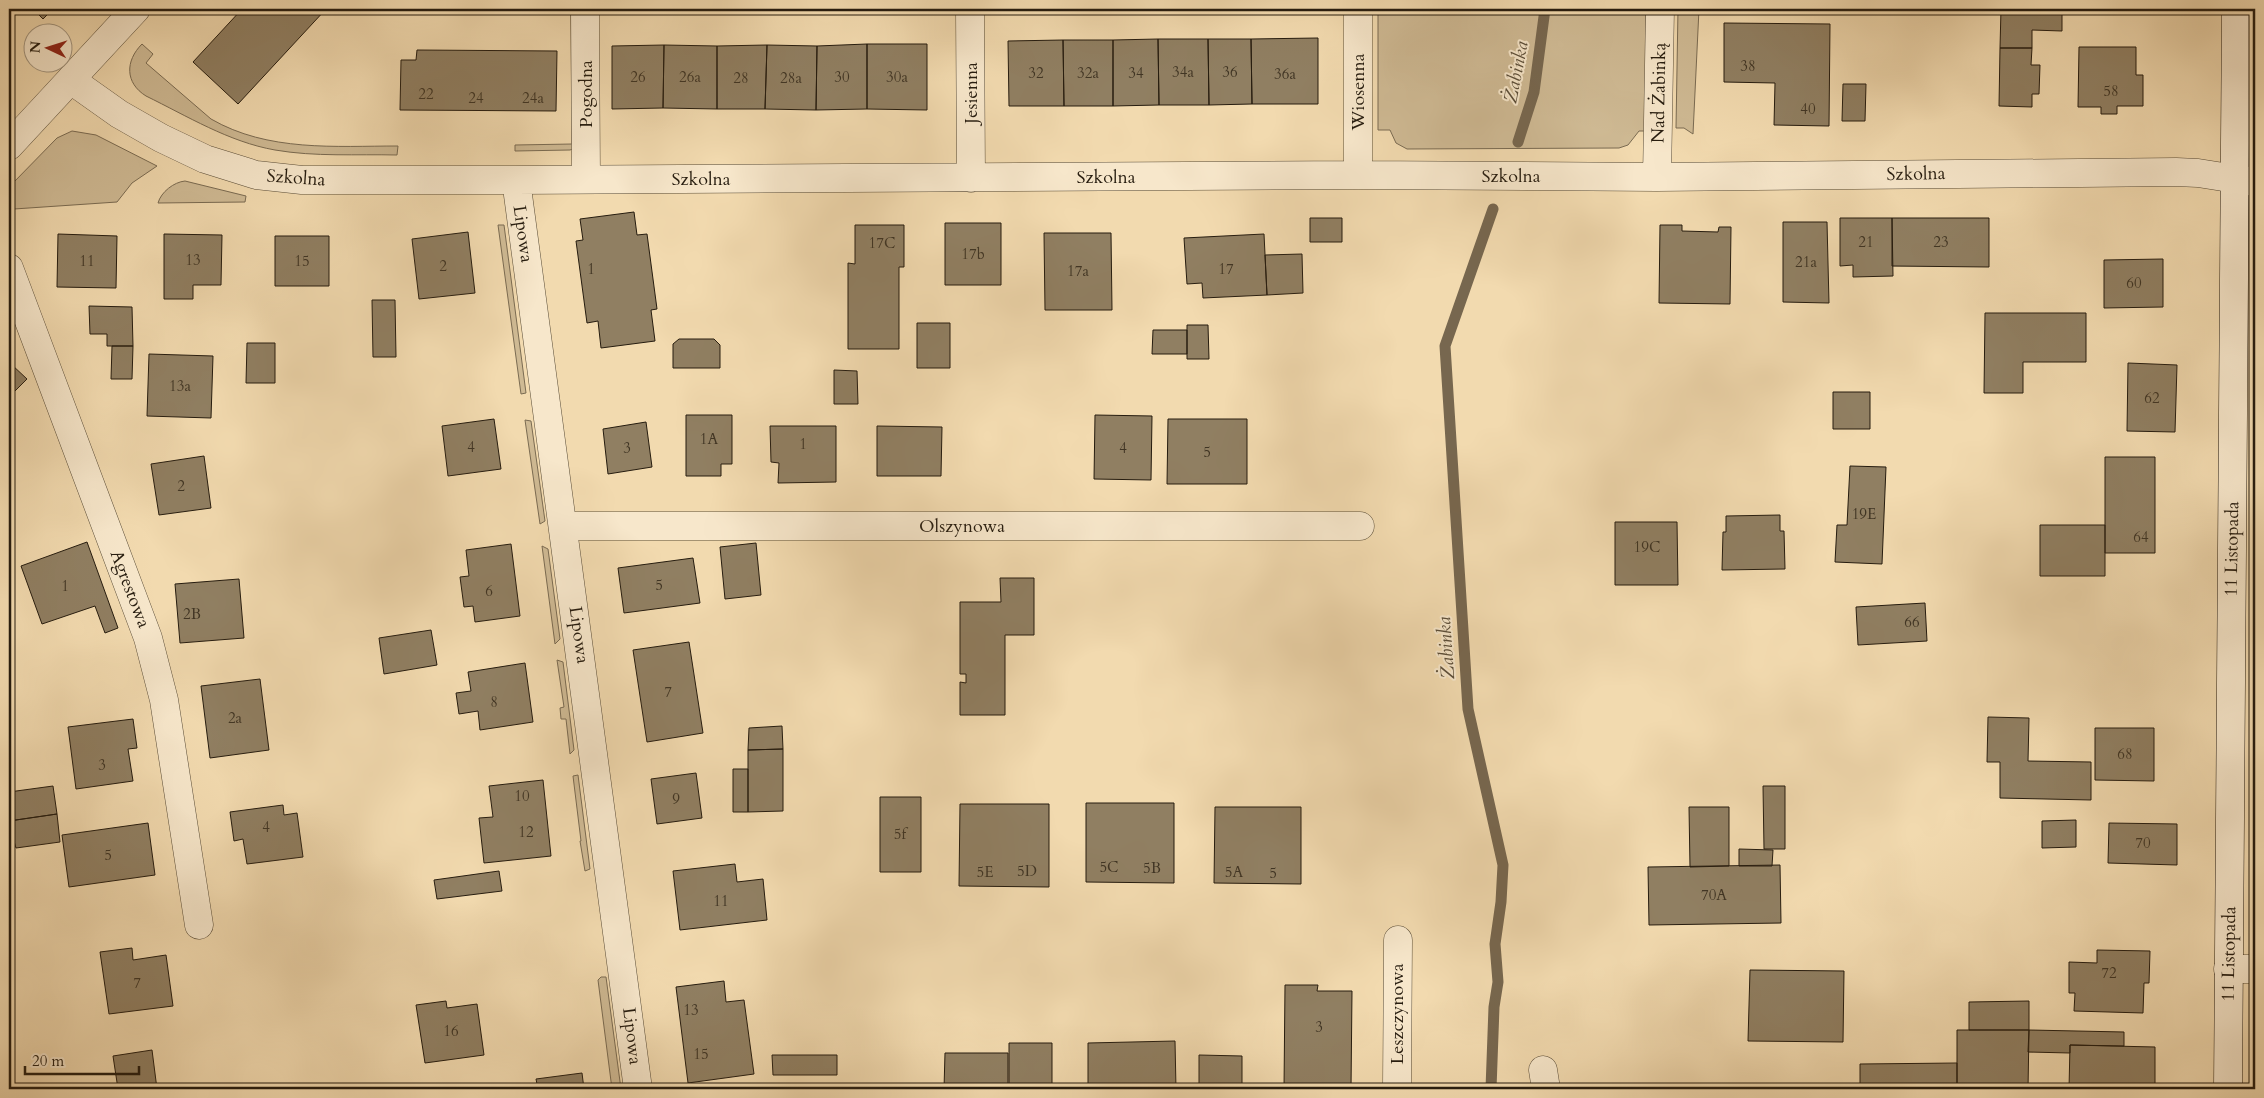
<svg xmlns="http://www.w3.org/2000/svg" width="2264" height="1098" viewBox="0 0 2264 1098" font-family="Cardo,serif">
<rect width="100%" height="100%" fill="#f2daaf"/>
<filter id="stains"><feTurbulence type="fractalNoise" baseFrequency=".004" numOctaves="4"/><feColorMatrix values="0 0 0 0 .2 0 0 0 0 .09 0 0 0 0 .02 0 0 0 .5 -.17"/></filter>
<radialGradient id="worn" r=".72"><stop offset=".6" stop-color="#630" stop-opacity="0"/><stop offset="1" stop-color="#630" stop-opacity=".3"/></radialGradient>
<path fill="#cfba94" stroke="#7a6b52" d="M 571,9 L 575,9 L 573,149 L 570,150 L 515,151 L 515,145 L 572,144 Z
M 1378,9 L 1646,9 L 1645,131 L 1639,131 L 1628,145 L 1619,148 L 1407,149 L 1396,143 L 1390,130 L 1378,130 Z
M 1678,9 L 1699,9 L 1693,134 L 1684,128 L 1676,128 Z
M 142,44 L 153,54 L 146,63 L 211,119 C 268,152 335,146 398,146 L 397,155 C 357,154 315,157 275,150 C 229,142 187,116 146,96 C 125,83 125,61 142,44 Z
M 72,131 L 96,135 L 157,166 L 132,183 L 117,202 L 14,209 L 11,196 L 13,183 L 57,138 Z
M 185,181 L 246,196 L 245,202 L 158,203 C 161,192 174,182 185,181 Z
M 498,225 L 504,225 L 526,393 L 521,394 Z
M 525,420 L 531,421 L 545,521 L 540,524 Z
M 542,546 L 548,549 L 560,639 L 555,644 Z
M 557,660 L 563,662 L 574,750 L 570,754 L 566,719 L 561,719 L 560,708 L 564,707 Z
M 578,775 L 590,869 L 585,871 L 580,841 L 581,841 L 573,776 Z
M 601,977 L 606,977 L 621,1089 L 612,1089 L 598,980 Z"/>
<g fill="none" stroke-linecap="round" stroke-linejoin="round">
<path stroke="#77674f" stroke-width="11" d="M 1518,142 L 1534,92 L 1545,9
M 1491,1089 L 1494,1007 L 1498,982 L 1495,944 L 1501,902 L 1503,865 L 1468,709 L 1445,346 L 1493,209"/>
</g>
<path fill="#907f62" stroke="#261c0f" d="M 33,9 L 53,9 L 43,19 Z
M 242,9 L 326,9 L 238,104 L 193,62 Z
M 2001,9 L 2062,9 L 2062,31 L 2032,30 L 2032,48 L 2000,48 Z
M 1724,23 L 1830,24 L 1829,126 L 1774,125 L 1775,83 L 1724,82 Z
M 1318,38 L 1318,104 L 1252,104 L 1251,39 Z
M 1158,39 L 1208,39 L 1209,105 L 1159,105 Z
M 1158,39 L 1159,105 L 1113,106 L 1113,40 Z
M 1208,39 L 1251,39 L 1252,104 L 1209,105 Z
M 1063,40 L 1113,40 L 1113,106 L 1064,106 Z
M 1063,40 L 1064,106 L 1009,106 L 1008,41 Z
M 867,44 L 927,44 L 927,110 L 867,109 Z
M 867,44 L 867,109 L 816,110 L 817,46 Z
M 664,45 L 717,46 L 717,109 L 663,108 Z
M 664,45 L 663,108 L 612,109 L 612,46 Z
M 767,45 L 817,46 L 816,110 L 765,109 Z
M 767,45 L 765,109 L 717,109 L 717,46 Z
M 2079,47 L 2136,47 L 2136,75 L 2143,75 L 2143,106 L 2117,106 L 2117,114 L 2101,114 L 2101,107 L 2078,107 Z
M 2000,48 L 2032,48 L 2031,65 L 2040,65 L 2039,94 L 2032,94 L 2032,107 L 1999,106 Z
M 417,50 L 557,51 L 556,111 L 400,110 L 401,60 L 416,60 Z
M 1843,84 L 1866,84 L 1865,121 L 1842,121 Z
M 634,212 L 637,235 L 647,234 L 657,309 L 651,310 L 655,341 L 601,348 L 598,321 L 587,323 L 576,241 L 583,240 L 580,219 Z
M 1310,218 L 1342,218 L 1342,242 L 1310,242 Z
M 1840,218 L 1892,218 L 1893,276 L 1853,277 L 1853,265 L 1840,266 Z
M 1892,218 L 1989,218 L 1989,267 L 1892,266 Z
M 1783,222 L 1827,222 L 1829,303 L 1783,302 Z
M 945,223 L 1001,223 L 1001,285 L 945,285 Z
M 855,225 L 904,225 L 904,267 L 899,267 L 899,349 L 848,349 L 848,263 L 855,264 Z
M 1660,225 L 1682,225 L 1682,231 L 1718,232 L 1719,227 L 1731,227 L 1730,304 L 1659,303 Z
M 468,232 L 475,293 L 419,299 L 412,239 Z
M 1044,233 L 1111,233 L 1112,310 L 1045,310 Z
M 58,234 L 117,236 L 116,288 L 57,287 Z
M 164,234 L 222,235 L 221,285 L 193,285 L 193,299 L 164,299 Z
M 1264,234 L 1267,295 L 1203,298 L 1202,283 L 1187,284 L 1184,238 Z
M 275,236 L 329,236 L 329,286 L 275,286 Z
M 1302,254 L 1303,293 L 1267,295 L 1265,255 Z
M 2163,259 L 2163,307 L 2104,308 L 2104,260 Z
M 372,300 L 395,300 L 396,357 L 373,357 Z
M 89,306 L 132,307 L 133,346 L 107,346 L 107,334 L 90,334 Z
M 1985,313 L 2086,313 L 2086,362 L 2023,362 L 2023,393 L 1984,393 Z
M 917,323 L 950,323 L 950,368 L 917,368 Z
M 1187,325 L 1208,325 L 1209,359 L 1187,359 Z
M 1153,330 L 1187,330 L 1187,354 L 1152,354 Z
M 679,339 L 714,339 L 720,345 L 720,368 L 673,368 L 673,344 Z
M 247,343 L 275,343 L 275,383 L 246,383 Z
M 112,346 L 133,346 L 132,379 L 111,379 Z
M 149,354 L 213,356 L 211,418 L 147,416 Z
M 2128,363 L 2177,365 L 2175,432 L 2127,431 Z
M 11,364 L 27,379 L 9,397 L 9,366 Z
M 834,370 L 857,371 L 858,404 L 834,404 Z
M 1833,392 L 1870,392 L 1870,429 L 1833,429 Z
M 686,415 L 732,415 L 732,464 L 721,464 L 721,476 L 686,476 Z
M 1095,415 L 1152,416 L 1151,480 L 1094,479 Z
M 494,419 L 501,469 L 448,476 L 442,426 Z
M 1168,419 L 1247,419 L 1247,484 L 1167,484 Z
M 646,422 L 652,467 L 608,474 L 603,429 Z
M 770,426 L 836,426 L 836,482 L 778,483 L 779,463 L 771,462 Z
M 877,426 L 942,427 L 941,476 L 877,476 Z
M 204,456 L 211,508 L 159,515 L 151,464 Z
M 2105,457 L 2155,457 L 2155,553 L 2105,553 Z
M 1850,466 L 1886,467 L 1882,564 L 1835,562 L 1837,525 L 1847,525 Z
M 1780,515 L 1780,531 L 1784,531 L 1785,569 L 1722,570 L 1723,532 L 1726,532 L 1726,516 Z
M 1615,522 L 1677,522 L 1678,585 L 1615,585 Z
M 2040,525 L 2105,525 L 2105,576 L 2040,576 Z
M 87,542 L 118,628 L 105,633 L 95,606 L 42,624 L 21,566 Z
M 756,543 L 761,595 L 725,599 L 720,547 Z
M 511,544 L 520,616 L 475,622 L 473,606 L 464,607 L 460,577 L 469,576 L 466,550 Z
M 693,558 L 700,603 L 624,613 L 618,568 Z
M 1000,578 L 1034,578 L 1034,635 L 1005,635 L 1005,715 L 960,715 L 960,682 L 966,683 L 966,674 L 960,674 L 960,602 L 1001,602 Z
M 239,579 L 244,638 L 180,643 L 175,584 Z
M 1925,603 L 1927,641 L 1858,645 L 1856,607 Z
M 431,630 L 437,665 L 384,674 L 379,638 Z
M 689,642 L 703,733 L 647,742 L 633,650 Z
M 525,663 L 533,722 L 480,730 L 478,711 L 459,714 L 456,693 L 471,691 L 468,672 Z
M 260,679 L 269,750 L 210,758 L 201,686 Z
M 1988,717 L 2029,718 L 2028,761 L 2091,762 L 2091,800 L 2000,798 L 2000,762 L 1987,762 Z
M 133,719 L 137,748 L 128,749 L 133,781 L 76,789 L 68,727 Z
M 782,726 L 783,749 L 748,750 L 749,728 Z
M 2095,728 L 2154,728 L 2154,781 L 2095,780 Z
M 783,749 L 783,811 L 748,812 L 748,750 Z
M 733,769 L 748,769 L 748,812 L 733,812 Z
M 696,773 L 702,818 L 657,824 L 651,779 Z
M 543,780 L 551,856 L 484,863 L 479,818 L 493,817 L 489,786 Z
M 53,786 L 57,814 L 9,821 L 9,792 Z
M 1763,786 L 1785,786 L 1785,849 L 1764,849 Z
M 880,797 L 921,797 L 921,872 L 880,872 Z
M 1086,803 L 1174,803 L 1174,883 L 1086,882 Z
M 960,804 L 1049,804 L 1049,887 L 959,886 Z
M 283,805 L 284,815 L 297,813 L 303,857 L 247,864 L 243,839 L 234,841 L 230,812 Z
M 1215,807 L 1301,807 L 1301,884 L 1214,883 Z
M 1689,807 L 1729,807 L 1729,866 L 1690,867 Z
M 57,814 L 60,842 L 16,848 L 14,841 L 9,841 L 9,821 Z
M 2076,820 L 2076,847 L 2042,848 L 2042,821 Z
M 148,823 L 155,875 L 69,887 L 62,835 Z
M 2109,823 L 2177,824 L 2177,865 L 2108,863 Z
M 1739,849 L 1773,850 L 1772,866 L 1739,866 Z
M 735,864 L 737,882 L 763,879 L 767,920 L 680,930 L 673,871 Z
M 1780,865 L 1781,923 L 1649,925 L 1648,867 Z
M 499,871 L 502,891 L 437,899 L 434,880 Z
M 132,948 L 133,960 L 166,955 L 173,1006 L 109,1014 L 100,952 Z
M 2097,950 L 2150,951 L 2149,983 L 2144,983 L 2143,1013 L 2074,1011 L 2075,993 L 2069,993 L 2069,962 L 2097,963 Z
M 1750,970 L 1844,971 L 1843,1042 L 1748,1041 Z
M 724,981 L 726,1002 L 744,1000 L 754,1074 L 688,1083 L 676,987 Z
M 1285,985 L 1318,985 L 1317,991 L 1352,991 L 1351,1089 L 1284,1089 Z
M 446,1001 L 447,1008 L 477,1004 L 484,1055 L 425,1063 L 416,1005 Z
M 2029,1001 L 2029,1030 L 1969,1030 L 1969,1002 Z
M 1957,1030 L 2029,1030 L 2028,1089 L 1957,1089 Z
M 2029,1030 L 2124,1032 L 2124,1046 L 2070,1045 L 2070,1053 L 2028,1052 Z
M 1175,1041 L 1176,1089 L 1088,1089 L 1088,1043 Z
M 1009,1043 L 1052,1043 L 1052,1089 L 1009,1089 Z
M 2070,1045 L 2155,1047 L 2155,1089 L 2069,1089 Z
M 152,1050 L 157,1089 L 118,1089 L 113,1056 Z
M 945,1053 L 1008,1053 L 1008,1089 L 944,1089 Z
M 772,1055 L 837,1055 L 837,1075 L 773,1075 Z
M 1199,1055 L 1242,1056 L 1242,1089 L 1199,1089 Z
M 1957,1063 L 1957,1089 L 1860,1089 L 1860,1064 Z
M 582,1073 L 584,1089 L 538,1089 L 536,1079 Z"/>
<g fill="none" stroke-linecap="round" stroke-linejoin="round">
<defs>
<path id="street" d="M 585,9 L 586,179
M 970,9 L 971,178
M 71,80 L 119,114 L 161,138 L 205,159 L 256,175 L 302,180 L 516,180 L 1358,175 L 1657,177 L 2176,172 L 2198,173 L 2255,182
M 9,146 L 136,9
M 1358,175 L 1358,9
M 1657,177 L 1660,9
M 516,180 L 638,1089
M 9,268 L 148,638 L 164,700 L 199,925
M 564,526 L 1360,526
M 2228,969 L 2255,969
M 1543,1070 L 1546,1089
M 1397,1089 L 1398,940"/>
<path id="secondary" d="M 2228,1089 L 2236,9"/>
</defs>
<use href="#street" stroke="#594c37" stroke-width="29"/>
<use href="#secondary" stroke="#261c0f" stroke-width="29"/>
<use href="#street" stroke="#f7e7cb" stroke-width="28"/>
<use href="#secondary" stroke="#f7e7cb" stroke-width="28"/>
</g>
<g text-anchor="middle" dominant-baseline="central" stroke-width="4" stroke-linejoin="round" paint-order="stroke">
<g font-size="15" fill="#403524">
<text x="1748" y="66">38</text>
<text x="1183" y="72">34a</text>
<text x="1230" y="72">36</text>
<text x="1036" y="73">32</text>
<text x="1088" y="73">32a</text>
<text x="1136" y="73">34</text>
<text x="1285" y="74">36a</text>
<text x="638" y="77">26</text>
<text x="690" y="77">26a</text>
<text x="842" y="77">30</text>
<text x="897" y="77">30a</text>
<text x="741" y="78">28</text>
<text x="791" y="78">28a</text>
<text x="2111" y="91">58</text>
<text x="426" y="94">22</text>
<text x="476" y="98">24</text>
<text x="533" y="98">24a</text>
<text x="1808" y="109">40</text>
<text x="1866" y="242">21</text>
<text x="1941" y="242">23</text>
<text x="882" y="243">17C</text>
<text x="973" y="254">17b</text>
<text x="193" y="260">13</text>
<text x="87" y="261">11</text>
<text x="302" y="261">15</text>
<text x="1806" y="262">21a</text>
<text x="443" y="266">2</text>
<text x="591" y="269">1</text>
<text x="1226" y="269">17</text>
<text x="1078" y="271">17a</text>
<text x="2134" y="283">60</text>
<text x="180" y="386">13a</text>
<text x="2152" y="398">62</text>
<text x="709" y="439">1A</text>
<text x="803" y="444">1</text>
<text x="471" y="447">4</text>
<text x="627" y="448">3</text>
<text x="1123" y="448">4</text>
<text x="1207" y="452">5</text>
<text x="181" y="486">2</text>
<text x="1864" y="514">19E</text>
<text x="2141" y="537">64</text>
<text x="1647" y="547">19C</text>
<text x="659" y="585">5</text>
<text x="65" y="586">1</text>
<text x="489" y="591">6</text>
<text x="192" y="614">2B</text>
<text x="1912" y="622">66</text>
<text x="668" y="692">7</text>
<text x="494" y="702">8</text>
<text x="235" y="718">2a</text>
<text x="2125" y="754">68</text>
<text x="102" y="765">3</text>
<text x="522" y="796">10</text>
<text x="676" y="799">9</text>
<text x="266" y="827">4</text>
<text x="526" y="832">12</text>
<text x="900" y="834">5f</text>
<text x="2143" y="843">70</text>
<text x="108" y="855">5</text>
<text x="1109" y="867">5C</text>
<text x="1152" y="868">5B</text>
<text x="1027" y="871">5D</text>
<text x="985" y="872">5E</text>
<text x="1234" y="872">5A</text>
<text x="1273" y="873">5</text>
<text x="1714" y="895">70A</text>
<text x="721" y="901">11</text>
<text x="2109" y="973">72</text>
<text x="137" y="983">7</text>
<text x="691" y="1010">13</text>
<text x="1319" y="1027">3</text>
<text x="451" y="1031">16</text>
<text x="701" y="1054">15</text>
</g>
<g font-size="18" fill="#261c0f" stroke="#f7e7cb">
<text transform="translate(1358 92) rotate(-90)">Wiosenna</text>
<text transform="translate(971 93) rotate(-90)">Jesienna</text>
<text transform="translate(1659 93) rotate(-89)">Nad Żabinką</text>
<text transform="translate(586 94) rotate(-90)">Pogodna</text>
<text transform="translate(1916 174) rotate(-1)">Szkolna</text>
<text x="1511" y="176">Szkolna</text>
<text x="1106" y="177">Szkolna</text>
<text transform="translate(296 178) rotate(4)">Szkolna</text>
<text x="701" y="179">Szkolna</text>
<text transform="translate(523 234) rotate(82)">Lipowa</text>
<text x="962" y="526">Olszynowa</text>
<text transform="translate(2232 549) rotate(-89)">11 Listopada</text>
<text transform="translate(130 589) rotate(69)">Agrestowa</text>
<text transform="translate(579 635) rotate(82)">Lipowa</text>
<text transform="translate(2229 954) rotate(-89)">11 Listopada</text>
<text transform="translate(1397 1014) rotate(-90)">Leszczynowa</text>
<text transform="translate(632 1036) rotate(83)">Lipowa</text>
</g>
<g font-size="19" font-style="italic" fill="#5c4e39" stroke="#f7e7cb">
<text transform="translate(1516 72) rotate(-79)">Żabinka</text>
<text transform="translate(1446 648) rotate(-94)">Żabinka</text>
</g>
</g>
<rect width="2264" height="1098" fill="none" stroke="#f2daaf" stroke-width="30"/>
<rect x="10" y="10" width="2244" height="1078" fill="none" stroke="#261c0f" stroke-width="2.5"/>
<rect x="15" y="15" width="2234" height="1068" fill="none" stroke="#261c0f"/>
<g transform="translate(48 48) rotate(274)"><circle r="24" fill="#f7e7cb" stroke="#a39680"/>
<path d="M0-4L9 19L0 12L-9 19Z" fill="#8f2418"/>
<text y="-8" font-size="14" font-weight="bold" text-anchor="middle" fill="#261c0f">N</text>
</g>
<path d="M25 1066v8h114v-8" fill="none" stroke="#261c0f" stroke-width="2.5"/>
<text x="32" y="1066" font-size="15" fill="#261c0f" stroke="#f7e7cb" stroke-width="4" paint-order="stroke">20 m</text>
<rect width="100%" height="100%" filter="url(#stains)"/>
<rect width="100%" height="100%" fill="url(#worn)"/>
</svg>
